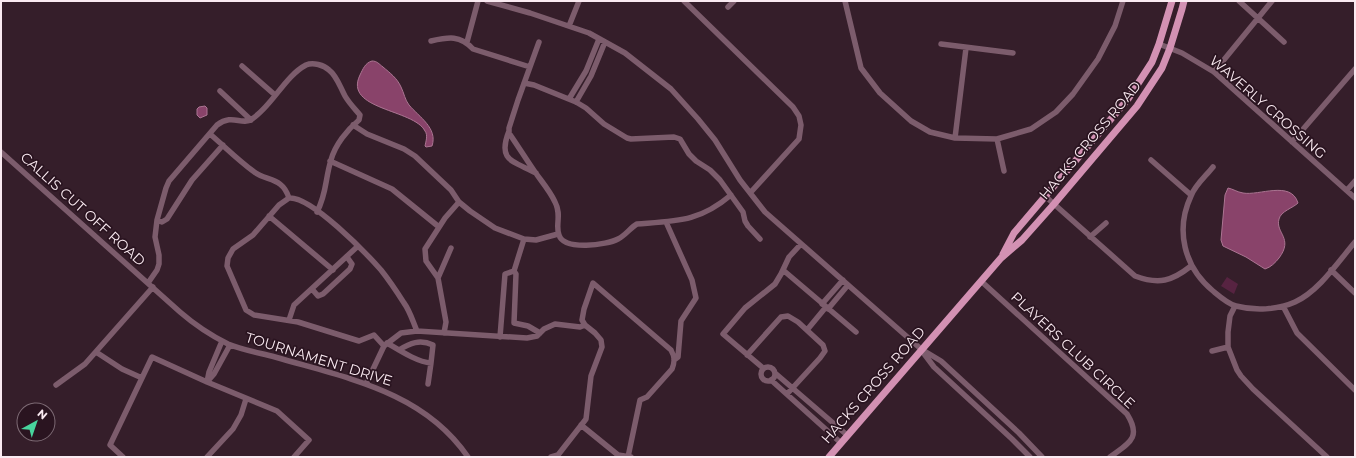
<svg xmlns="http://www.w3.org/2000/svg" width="1356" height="458" viewBox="0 0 1356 458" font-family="Montserrat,sans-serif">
<rect width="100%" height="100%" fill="#351e2a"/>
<path fill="#572341" d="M 1227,277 L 1238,284 L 1234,294 L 1221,286 Z"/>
<path fill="#89436a" stroke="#ab7592" d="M 372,61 C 377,61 379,64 383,67 C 390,73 397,78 401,87 C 404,93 405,100 409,105 C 419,117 438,128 432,146 L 426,147 L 425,146 C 426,141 428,135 425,131 C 414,109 343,110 360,75 C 363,69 365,63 372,61 Z
M 205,106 L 207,108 L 207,115 L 200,118 L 197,115 L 197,109 L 199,107 Z
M 1228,188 C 1233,189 1237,192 1243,193 C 1259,196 1291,180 1298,203 C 1293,208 1281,211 1279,219 C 1275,233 1294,238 1279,258 C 1275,263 1271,267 1265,269 L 1246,257 L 1223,246 L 1221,240 L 1225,195 Z"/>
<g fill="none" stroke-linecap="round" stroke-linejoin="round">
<path stroke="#7c5c6c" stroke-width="5.5" d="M 487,1 L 530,13 L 589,33 L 625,53 L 671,89 L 698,119 L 715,140 L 740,180 L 765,212 L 921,349 L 941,361 L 1019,433 L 1042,457
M 684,1 L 793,107 L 799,116 L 801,125 L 799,139 L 751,192
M 845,1 L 861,68 L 880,93 L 911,121 L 930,132 L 955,138 L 997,139 L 1031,129 L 1056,112 L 1073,94 L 1098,59 L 1115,26 L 1123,1
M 1239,1 L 1284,42
M 728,7 L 734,1
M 569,26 L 579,1
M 431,41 C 449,37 460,35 473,49 L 530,67
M 467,42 L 478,1
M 539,42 L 518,100 L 509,128 L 509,133 C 518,146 526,159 535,172 C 542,182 550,191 555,202 C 562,215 555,225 559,235 C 564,251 607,245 618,239 C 626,235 630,228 637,224 C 677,221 699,222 731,195
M 941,44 L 1013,53
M 1159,44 L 1182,53 L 1214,72 L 1355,198
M 242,66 L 275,95
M 1214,72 L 1272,1
M 524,83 L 534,85 L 576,102 L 586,108 L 604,124 L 627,138 L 631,139 L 674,137 L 680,139 L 689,154 L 696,161 L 710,170 L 720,180 L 743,212 L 745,221 L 748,226 L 760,239
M 220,91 L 251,120
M 569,99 L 586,71 L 599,39
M 576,102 L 591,76 L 605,42
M 353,125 L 367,134 L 404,149 L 415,156 L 451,190 L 459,202 L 470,211 L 495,228 L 524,239 L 536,240 L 558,234
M 509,131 C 497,161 513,161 536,173
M 210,134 C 224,146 238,160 253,171 C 266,182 282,176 289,198 C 311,196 366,253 381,270 C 389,280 397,292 404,303 C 410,311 413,322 417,331
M 955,138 L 966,48
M 997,139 L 1004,171
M 1292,142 L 1355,69
M 1,152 L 180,312 C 195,325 210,335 228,344 C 242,350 260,353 275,357 C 346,378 423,391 468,457
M 1151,160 L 1191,195
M 330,161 L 392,189 L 439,227
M 1213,167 C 1206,176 1195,185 1191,196 C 1175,230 1184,267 1213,291 C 1219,296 1228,304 1236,306 C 1255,311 1277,310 1295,302 C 1319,291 1338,262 1355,242
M 1347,190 L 1355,181
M 1045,196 L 1135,276 C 1159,285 1172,281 1191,266
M 289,198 L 279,205 L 253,235 L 233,249 L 228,258 L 227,266 L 246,310 L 254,315 L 298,322 L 359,341 L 374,335 L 384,346
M 269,216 L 333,270
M 157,220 L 166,188 L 169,181 L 217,125 C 233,113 241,126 252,119 C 272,106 285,76 306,65 C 313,62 324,65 329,70 C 337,76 340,87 345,96 C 349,103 355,109 360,115 L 359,120 C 347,130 335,145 331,160 C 325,179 327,193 317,212
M 666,222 L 692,280 L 696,298 L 681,321 L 678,357 L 674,360
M 1090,237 L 1106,223
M 783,270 L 856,332
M 1331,270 L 1355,293
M 514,271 L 516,274 L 514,323 L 528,326 L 540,333
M 514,271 L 524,239
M 438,278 L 451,248
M 981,281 L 1127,414 C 1142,438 1129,443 1110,457
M 148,283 L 157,270 L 159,264 L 159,255 L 155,237 L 157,220 L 162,222 L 167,219 L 192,180 L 223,145
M 312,289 L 318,296 L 323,294 L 350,269 L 352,264 L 347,257
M 822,304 L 843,280
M 1235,306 L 1230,316 L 1228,332 L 1228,347 L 1237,370 L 1241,376 L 1253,389 L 1327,457
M 1283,306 L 1297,333 L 1355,390
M 828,309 L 848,285
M 289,320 L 294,305 L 358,246
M 807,330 L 826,307
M 444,333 L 446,322 L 438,278 L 426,261 L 425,249 L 445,218 L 459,202
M 500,337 L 505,274 L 514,271
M 222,341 L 209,372 L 207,382 L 214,374 L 230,345
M 387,343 C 399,350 417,362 431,363 L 433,345 C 420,339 410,343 399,350
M 922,351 L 934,367 L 1012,439 L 1030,457
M 1212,351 L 1228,347
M 96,352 L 122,369 L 142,378
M 747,355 L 781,317 L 788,316 L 798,322 L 823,345 L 825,351 L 820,358 L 787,394
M761 374a7 7 0 1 1 14 0a7 7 0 1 1-14 0Z
M 763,368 L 723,334 L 745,308 L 775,284 L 781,274 L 789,257 L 801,244
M 775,373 L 847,435
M 771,380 L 841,443
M 366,384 L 384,346 L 401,333 L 417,331 L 527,338 L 537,336 L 544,329 L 555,324 L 580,327 L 585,325
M 428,384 L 431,363
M 56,385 L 85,364 L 153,287
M 581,425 L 618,455 L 631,457
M 123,457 L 110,445 L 152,357 L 207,382 L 277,411 L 309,440 L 294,457
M 207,457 L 233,429 L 241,415 L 246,399
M 551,457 L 558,455 L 586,419 L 591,376 L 602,347 L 601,340 L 595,333 L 585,325 L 582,320 L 584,309 L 593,283 L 671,350 C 675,357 675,362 672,369 L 647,397 L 640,400 L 628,457"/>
<path stroke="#d391b3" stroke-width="7" d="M 1003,254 L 1014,233 L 1128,99 L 1152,62 L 1159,44 L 1172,1
M 829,457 L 1001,258 L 1022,240 L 1054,204 L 1137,106 L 1162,68 L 1170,48 L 1182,9 L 1184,1"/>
</g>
<g text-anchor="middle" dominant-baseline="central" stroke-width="3.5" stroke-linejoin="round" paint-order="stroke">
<g font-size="14" fill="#faeaf1" stroke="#2a1420">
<text transform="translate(1268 107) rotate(41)">WAVERLY CROSSING</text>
<text transform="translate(1090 140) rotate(-50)">HACKS CROSS ROAD</text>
<text transform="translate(83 209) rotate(42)">CALLIS CUT OFF ROAD</text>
<text transform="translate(1073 350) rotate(43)">PLAYERS CLUB CIRCLE</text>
<text transform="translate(319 359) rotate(17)">TOURNAMENT DRIVE</text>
<text transform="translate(873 385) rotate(-49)">HACKS CROSS ROAD</text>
</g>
</g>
<rect width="1356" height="458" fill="none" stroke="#faeaf1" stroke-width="4"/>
<g transform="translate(36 422) rotate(40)"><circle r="19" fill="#2a1420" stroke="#7d6a74"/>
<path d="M0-3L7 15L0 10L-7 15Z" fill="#48d49d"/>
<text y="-6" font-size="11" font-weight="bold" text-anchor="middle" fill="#faeaf1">N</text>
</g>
</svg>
